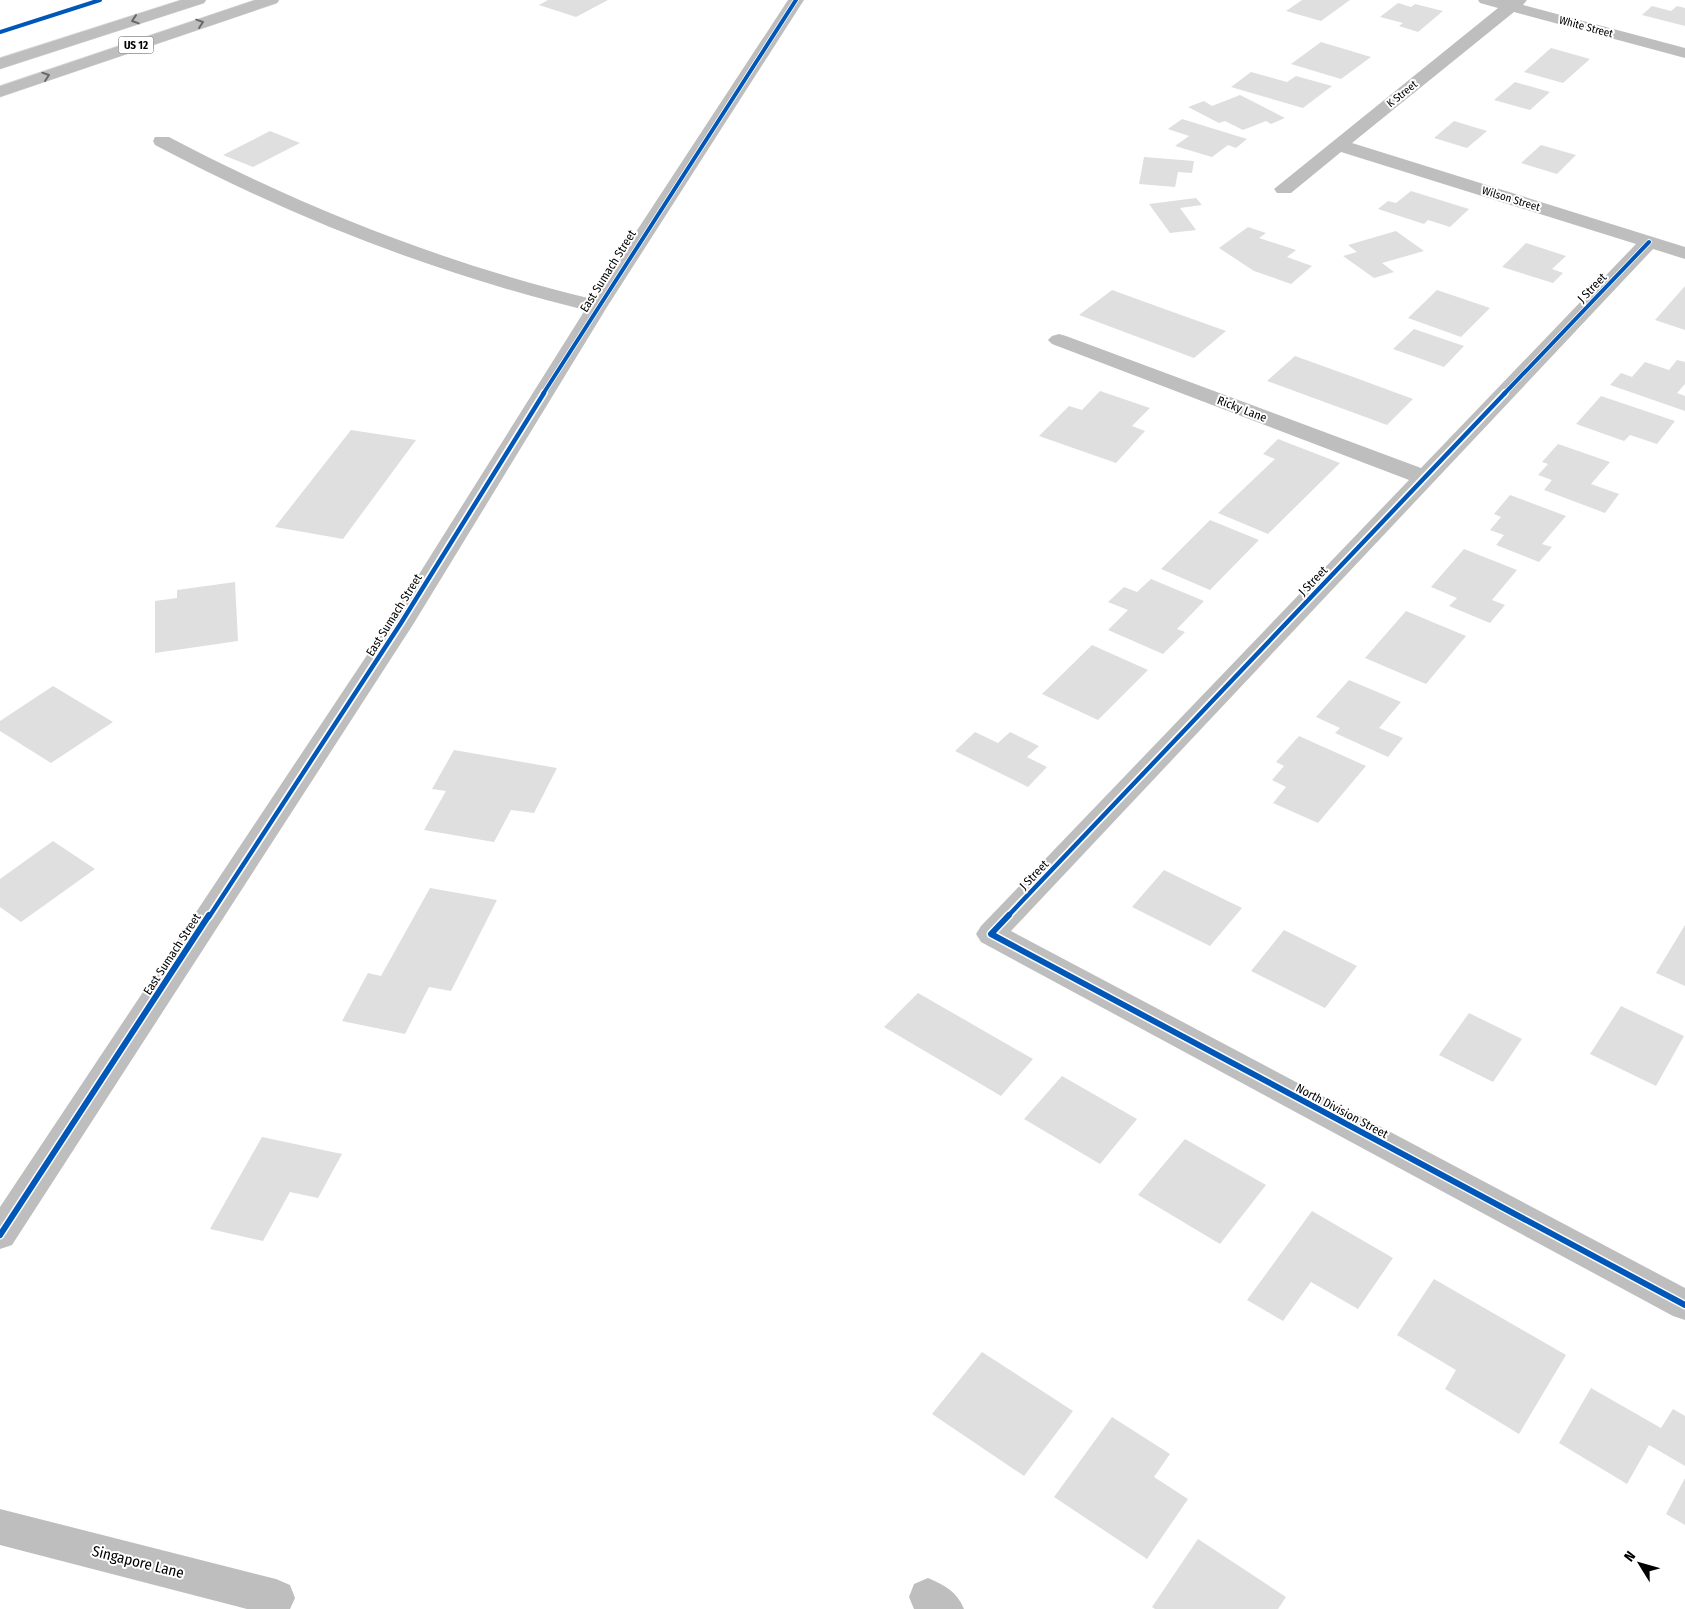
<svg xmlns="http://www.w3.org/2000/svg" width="1685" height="1609" viewBox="0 0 1685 1609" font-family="'Fira Sans Condensed',sans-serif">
<rect width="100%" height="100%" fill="#fff"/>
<path fill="#dfdfdf" d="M 548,0 L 608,0 L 576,17 L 539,5 Z
M 1302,0 L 1350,0 L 1321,21 L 1286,11 Z
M 1398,3 L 1411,7 L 1415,4 L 1443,11 L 1418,32 L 1399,26 L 1403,23 L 1380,17 Z
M 1652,6 L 1671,11 L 1677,6 L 1685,8 L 1685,26 L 1642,15 Z
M 1321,42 L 1371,57 L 1341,79 L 1291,64 Z
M 1551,48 L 1590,59 L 1563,83 L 1524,72 Z
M 1251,72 L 1287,82 L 1296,76 L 1332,86 L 1303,108 L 1231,87 Z
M 1515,82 L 1550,92 L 1530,110 L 1494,100 Z
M 1240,95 L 1285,118 L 1271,124 L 1266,121 L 1243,130 L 1225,121 L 1219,123 L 1188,107 L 1204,101 L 1212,106 Z
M 1182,119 L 1247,139 L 1236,148 L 1228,145 L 1212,157 L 1175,146 L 1189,136 L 1168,129 Z
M 1454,121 L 1487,131 L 1467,148 L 1434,138 Z
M 270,131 L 300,143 L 253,167 L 223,155 Z
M 1541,145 L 1576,155 L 1557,174 L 1521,163 Z
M 1144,157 L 1194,161 L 1192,173 L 1178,172 L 1175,187 L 1139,184 Z
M 1411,191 L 1469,209 L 1450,227 L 1428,220 L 1424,224 L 1378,209 L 1388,201 L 1396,203 Z
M 1196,198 L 1202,205 L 1180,208 L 1196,230 L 1170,233 L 1149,204 Z
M 1248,227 L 1266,233 L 1259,238 L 1296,250 L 1287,257 L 1312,266 L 1291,284 L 1254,271 L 1219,248 Z
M 1396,231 L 1424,251 L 1382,263 L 1394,272 L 1374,278 L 1343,256 L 1357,252 L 1348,245 Z
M 1526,243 L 1566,256 L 1552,269 L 1563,273 L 1553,283 L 1502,267 Z
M 1685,286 L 1685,330 L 1655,320 Z
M 1112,290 L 1170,311 L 1226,331 L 1194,358 L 1079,315 Z
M 1437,290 L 1490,308 L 1461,337 L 1408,318 Z
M 1414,329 L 1464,346 L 1444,367 L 1393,349 Z
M 1295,356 L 1356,378 L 1413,399 L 1387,425 L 1267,381 Z
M 1677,360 L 1685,362 L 1685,384 L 1677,393 L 1685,396 L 1685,411 L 1610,385 L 1621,373 L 1632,377 L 1645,362 L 1669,370 Z
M 1100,391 L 1150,408 L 1132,426 L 1145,431 L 1116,463 L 1039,436 L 1069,406 L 1082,410 Z
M 1601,396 L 1675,421 L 1657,444 L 1630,435 L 1624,441 L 1576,424 Z
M 351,430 L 416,440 L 343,539 L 275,527 Z
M 1278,439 L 1340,463 L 1268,534 L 1218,513 L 1275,459 L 1263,454 Z
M 1558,444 L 1610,462 L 1591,484 L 1619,494 L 1605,513 L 1544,490 L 1552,480 L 1538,475 L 1548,464 L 1542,462 Z
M 1510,495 L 1566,516 L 1542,544 L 1552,547 L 1539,562 L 1496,545 L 1504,535 L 1490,530 L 1501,517 L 1494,514 Z
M 1210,520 L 1259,540 L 1210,590 L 1161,569 Z
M 1464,549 L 1517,570 L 1492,600 L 1505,605 L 1490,623 L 1449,606 L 1457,598 L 1431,587 Z
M 1151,579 L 1204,601 L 1177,629 L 1185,632 L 1163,654 L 1108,630 L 1128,610 L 1108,602 L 1124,587 L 1137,592 Z
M 235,582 L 238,641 L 155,653 L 155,601 L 177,598 L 177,590 Z
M 1406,611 L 1466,636 L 1426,684 L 1365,658 Z
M 1092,645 L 1148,670 L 1098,720 L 1042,694 Z
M 1349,680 L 1401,702 L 1379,728 L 1403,738 L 1388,757 L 1335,733 L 1340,728 L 1316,717 Z
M 53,686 L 113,722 L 51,763 L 0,731 L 0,721 Z
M 975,732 L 998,743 L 1010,732 L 1039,746 L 1027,757 L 1047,767 L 1028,787 L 955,751 Z
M 1299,736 L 1366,766 L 1318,823 L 1273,803 L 1286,787 L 1272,780 L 1284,766 L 1276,762 Z
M 454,750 L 557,768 L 534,813 L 511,810 L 494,842 L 424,830 L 446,791 L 432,789 Z
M 53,841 L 95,869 L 21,922 L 0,907 L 0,879 Z
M 1164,870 L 1242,908 L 1210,946 L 1132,907 Z
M 430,888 L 497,900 L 451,991 L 429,987 L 405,1034 L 342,1021 L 368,973 L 381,976 Z
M 1685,925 L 1685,986 L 1656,973 Z
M 1284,930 L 1357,966 L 1325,1008 L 1251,971 Z
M 918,993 L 1033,1059 L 1001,1096 L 884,1027 Z
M 1621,1006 L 1684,1036 L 1656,1086 L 1590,1054 Z
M 1469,1013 L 1522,1039 L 1493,1082 L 1439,1055 Z
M 1062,1076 L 1137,1119 L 1100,1164 L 1024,1119 Z
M 262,1137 L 342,1154 L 318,1198 L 290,1192 L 263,1241 L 210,1229 Z
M 1185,1139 L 1266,1185 L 1220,1244 L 1138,1195 Z
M 1312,1211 L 1393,1258 L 1358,1309 L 1311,1282 L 1283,1321 L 1247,1300 Z
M 1434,1279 L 1566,1355 L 1519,1434 L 1445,1389 L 1456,1370 L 1397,1335 Z
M 982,1352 L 1073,1411 L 1024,1476 L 932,1414 Z
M 1591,1388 L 1661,1428 L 1673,1409 L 1685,1416 L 1685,1466 L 1649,1445 L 1627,1484 L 1559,1443 Z
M 1112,1417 L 1170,1454 L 1154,1477 L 1188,1499 L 1147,1559 L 1054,1497 Z
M 1685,1478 L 1685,1525 L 1666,1514 Z
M 1198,1539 L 1286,1597 L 1278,1609 L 1155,1609 L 1152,1607 Z"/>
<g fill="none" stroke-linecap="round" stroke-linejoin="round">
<defs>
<path id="highway" d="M 181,0 L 206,0 L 204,3 L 0,69 L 0,58 Z
M 255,0 L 279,0 L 277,3 L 0,97 L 0,86 Z"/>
</defs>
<use href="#highway" stroke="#dbdbdb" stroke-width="1"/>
<path fill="#bebebe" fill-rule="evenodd" d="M 788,0 L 804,0 L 607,307 L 414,623 L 12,1245 L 0,1249 L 0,1207 L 389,622 L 585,310 C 434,273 293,218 155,145 L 153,141 L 155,137 L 169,137 C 304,208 443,263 592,299 Z
M 1478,0 L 1527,0 L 1523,5 L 1685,48 L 1685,58 L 1514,12 L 1352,143 L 1685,247 L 1685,259 L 1653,249 L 1011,931 L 1685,1288 L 1685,1320 L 1673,1316 L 981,942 L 976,934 L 981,926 L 1409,480 L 1052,344 L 1048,340 L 1052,336 L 1059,334 L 1066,336 L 1421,468 L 1636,244 L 1341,152 L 1291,193 L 1277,193 L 1274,189 L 1498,8 L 1480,3 Z
M 0,1509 L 276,1579 L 290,1585 L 295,1598 L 290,1609 L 247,1609 L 0,1545 Z
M 928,1578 C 945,1585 957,1592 964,1609 L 914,1609 L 909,1597 L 914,1584 Z"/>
<use href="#highway" fill="#bebebe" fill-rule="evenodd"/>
<defs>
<path id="cycleway-far2" d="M 0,32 L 100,0
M 543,394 L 796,0
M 1504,394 L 1649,242"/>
<path id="cycleway-far1" d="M 209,917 L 401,623 L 544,393
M 1007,917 L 1505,393"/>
<path id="cycleway" d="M 1009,915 L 991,934 L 1685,1305
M 0,1235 L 209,915"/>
</defs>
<use href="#cycleway-far2" stroke="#fff" stroke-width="5.5"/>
<use href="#cycleway-far1" stroke="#fff" stroke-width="8"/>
<use href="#cycleway" stroke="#fff" stroke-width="9"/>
<use href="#cycleway-far2" stroke="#0057b8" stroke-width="4"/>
<use href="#cycleway-far1" stroke="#0057b8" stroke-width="4.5"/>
<use href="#cycleway" stroke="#0057b8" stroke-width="6"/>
</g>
<defs><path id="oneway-chevron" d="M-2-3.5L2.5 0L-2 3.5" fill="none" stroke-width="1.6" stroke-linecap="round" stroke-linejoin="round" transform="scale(1.25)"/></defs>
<g stroke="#686868">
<use href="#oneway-chevron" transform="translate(135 20) rotate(162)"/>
<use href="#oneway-chevron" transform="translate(200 23) rotate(-19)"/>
<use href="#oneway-chevron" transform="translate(46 76) rotate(-19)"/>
</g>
<g text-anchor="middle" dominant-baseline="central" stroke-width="4" stroke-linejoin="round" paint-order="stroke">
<g font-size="11" fill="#000" stroke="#fff">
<text transform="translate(1586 27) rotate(15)">White Street</text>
<text transform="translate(1402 94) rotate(-39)">K Street</text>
<text transform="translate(1511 199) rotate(17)">Wilson Street</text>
</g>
<rect fill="#fff" stroke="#4c4c4c" stroke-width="1" x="118.5" y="36.5" width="35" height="17" rx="4"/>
<g font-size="11" font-weight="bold" fill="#000">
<text x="136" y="45">US 12</text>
</g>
<g font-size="12" fill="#000" stroke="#fff">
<text transform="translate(608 271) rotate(-58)">East Sumach Street</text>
<text transform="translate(1592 288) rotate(-46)">J Street</text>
<text transform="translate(1242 409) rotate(21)">Ricky Lane</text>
<text transform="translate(1313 581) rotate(-46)">J Street</text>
<text transform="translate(394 615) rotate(-58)">East Sumach Street</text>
<text transform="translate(1034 875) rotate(-46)">J Street</text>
<text transform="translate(172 954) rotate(-57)">East Sumach Street</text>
<text transform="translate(1342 1111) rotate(28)">North Division Street</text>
</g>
<g font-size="15" fill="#000" stroke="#fff">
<text transform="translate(138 1562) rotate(14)">Singapore Lane</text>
</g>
</g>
<g transform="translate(1640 1564) rotate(307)" stroke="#ffffff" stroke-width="4" paint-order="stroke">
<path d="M0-4L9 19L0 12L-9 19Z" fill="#000000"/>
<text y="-8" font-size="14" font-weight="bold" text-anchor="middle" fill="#000000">N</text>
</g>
</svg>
